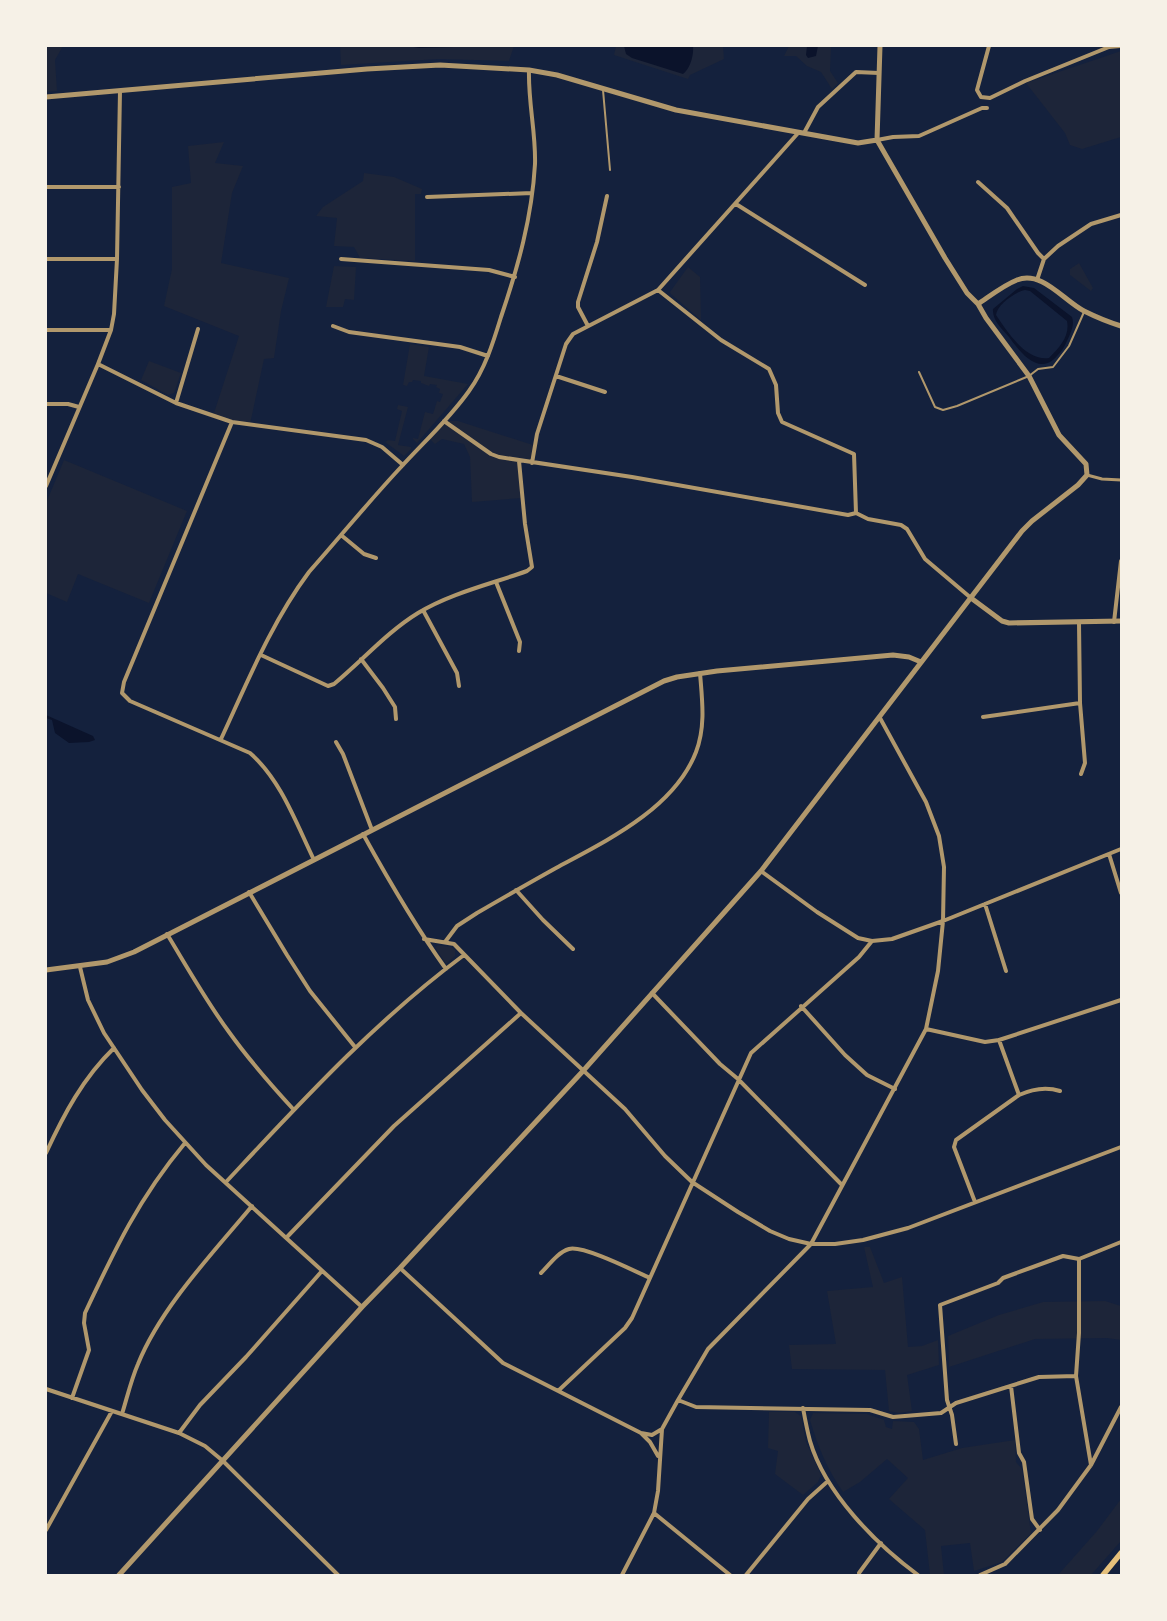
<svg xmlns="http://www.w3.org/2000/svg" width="1167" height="1621" viewBox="0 0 1167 1621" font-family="Arial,sans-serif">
<rect width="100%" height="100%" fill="#14213d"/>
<path fill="#1d2539" d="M 46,46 L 63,46 L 55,60 L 57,91 L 46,92 Z
M 340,46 L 514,46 L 509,61 L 439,59 L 341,65 Z
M 616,46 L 723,46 L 724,59 L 690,75 L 688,79 L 614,55 Z
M 789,46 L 831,46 L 830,71 L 838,83 L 832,89 L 821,72 L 807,66 L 796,56 L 784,56 Z
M 1121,51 L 1121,137 L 1082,149 L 1070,145 L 1065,133 L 1026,83 Z
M 224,142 L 215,163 L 243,166 L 232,193 L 221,263 L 289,278 L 281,311 L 274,358 L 264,359 L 250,424 L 213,416 L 239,336 L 164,306 L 172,269 L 172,187 L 191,183 L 188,146 Z
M 364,173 L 394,177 L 422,189 L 421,194 L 415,194 L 415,261 L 360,258 L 354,247 L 334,246 L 337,218 L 316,216 L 323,207 L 363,181 Z
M 1079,263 L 1093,288 L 1091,291 L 1070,275 L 1070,269 Z
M 334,266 L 356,267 L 354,300 L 345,299 L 343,307 L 326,307 Z
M 688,267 L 700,277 L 701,320 L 671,294 L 670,292 Z
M 410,344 L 429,347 L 424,376 L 468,384 L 417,443 L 413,439 L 413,438 L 418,439 L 425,412 L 433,414 L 437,401 L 440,402 L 443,394 L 439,393 L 440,389 L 436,387 L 437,385 L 430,384 L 429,386 L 421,383 L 421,381 L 413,380 L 412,382 L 409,382 L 407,386 L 403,385 Z
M 149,361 L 181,373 L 174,393 L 168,395 L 141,380 Z
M 398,405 L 408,407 L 398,445 L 411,447 L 411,449 L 404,456 L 385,442 L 388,440 L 395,441 L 402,411 L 397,409 Z
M 444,421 L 458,421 L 533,445 L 534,453 L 532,463 L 519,461 L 522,498 L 472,502 L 470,457 L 464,444 L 442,439 L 435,444 L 429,438 Z
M 64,460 L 187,511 L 149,603 L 78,574 L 67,602 L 46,593 L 46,503 Z
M 438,945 L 451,947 L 455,950 L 455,956 L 446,964 L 435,947 Z
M 864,1247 L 870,1247 L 884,1283 L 902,1277 L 908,1347 L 922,1346 L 938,1340 L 939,1365 L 907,1375 L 912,1411 L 899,1413 L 889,1411 L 885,1370 L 792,1369 L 789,1345 L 836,1344 L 827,1291 L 873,1287 Z
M 1105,1301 L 1121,1306 L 1121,1340 L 1107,1338 L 1035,1339 L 949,1367 L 948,1336 L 999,1315 L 1043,1302 Z
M 769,1412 L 795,1412 L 801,1416 L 806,1442 L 821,1475 L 818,1482 L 803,1495 L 775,1474 L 778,1451 L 768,1448 Z
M 813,1413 L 867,1414 L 884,1420 L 886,1427 L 892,1429 L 893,1421 L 914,1422 L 919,1429 L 923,1460 L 962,1448 L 1015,1440 L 1016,1462 L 1022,1469 L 1031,1533 L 1002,1562 L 974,1571 L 970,1543 L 941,1546 L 944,1575 L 930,1575 L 925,1530 L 889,1499 L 908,1478 L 887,1459 L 860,1482 L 843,1492 C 827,1469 818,1447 810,1420 Z
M 1121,1499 L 1121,1541 L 1091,1575 L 1058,1575 L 1097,1531 Z"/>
<path fill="#0b132b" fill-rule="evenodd" d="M 408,46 L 488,46 L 419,48 Z
M 624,46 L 693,46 C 694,55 690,69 683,74 L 632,58 L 626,54 Z
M 807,46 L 818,46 L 816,56 L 808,58 L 806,55 Z
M 1023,286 L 1034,288 L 1072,317 C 1075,326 1070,334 1066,343 C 1064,348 1061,352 1057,356 C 1039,377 1020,352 1009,337 C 1002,329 992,320 993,309 L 1017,289 ZM 1025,290 L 1030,291 L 1067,321 C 1070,336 1060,347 1049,358 C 1026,361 1008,333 996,315 C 997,305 1015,292 1025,290 Z
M 46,715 L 93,736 L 95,740 L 89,742 L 69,743 L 55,733 L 52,720 L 46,718 Z"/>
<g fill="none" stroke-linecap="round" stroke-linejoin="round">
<path stroke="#b1986c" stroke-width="2" d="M 603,90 L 610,170
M 919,372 L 935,407 L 943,410 L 957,406 L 1029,376 L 1038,369 L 1053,367 L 1069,346 L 1084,312"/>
<path stroke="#b1986c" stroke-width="3" d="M 1087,475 L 1102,479 L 1121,480"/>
<path stroke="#b1986c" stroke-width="4" d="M 989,46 L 977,90 L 981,97 L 990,98 L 1025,81 L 1109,47 L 1120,46
M 804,133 L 818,107 L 856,72 L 879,73
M 877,140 L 893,137 L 919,136 L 982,108 L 987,108
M 978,182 L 1007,208 L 1038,253 L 1044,259
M 46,187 L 119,187
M 427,197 L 532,193
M 736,204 L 865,285
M 46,259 L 117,259
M 341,259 L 489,270 L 515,277
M 1037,280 L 1044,259 L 1058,246 L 1091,224 L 1121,215
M 658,290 L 721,340 L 769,369 L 776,385 L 778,413 L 782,422 L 854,454 L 856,513
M 333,326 L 349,332 L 460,347 L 488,356
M 588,326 L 578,307 L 578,302 L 597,242 L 607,196
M 46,330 L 111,330
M 98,364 L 176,403 L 232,422 L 366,440 L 382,447 L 403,465
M 556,376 L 605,392
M 176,403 L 198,329
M 46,404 L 68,404 L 79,407
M 444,421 L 491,454 L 499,457 L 632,477 L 848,515 L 856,513 L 868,519 L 901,525 L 907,529 L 925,559 L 971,598
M 232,422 L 124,682 L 122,693 L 130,701 L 250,753 C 281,780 296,823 314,860
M 532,463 L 537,434 L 566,344 L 573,334 L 658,290 L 799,132
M 46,486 L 98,364 L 111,330 L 114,314 L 117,259 L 120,91
M 341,535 L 364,554 L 376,558
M 496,582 L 520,642 L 519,651
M 423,610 L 457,673 L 459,686
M 1114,622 L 1121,561
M 1079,623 L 1080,703 L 1085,763 L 1081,774
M 261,655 L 328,686 L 334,684 C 363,660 387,632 418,613 C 451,593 491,584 527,571 L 532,567 L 525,524 L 519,461
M 361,659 L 383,688 L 395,707 L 396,719
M 983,717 L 1080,703
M 221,739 C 247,683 271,623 309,572 C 340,537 370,500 402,466 C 425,441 450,418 469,391 C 485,369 493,343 501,317 C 518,267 532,217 535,164 C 536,133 528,102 529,70
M 336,742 L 343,754 L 372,830
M 363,834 C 389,881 415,926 446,969
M 1109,854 L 1121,893
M 761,871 L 817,912 L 858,938 L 872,941 L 892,939 L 943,921 L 1121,849
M 516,890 L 543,920 L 573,949
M 249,892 L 287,955 L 310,991 L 355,1047
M 985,904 L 1006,971
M 167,934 C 187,967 206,1001 229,1032 C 249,1060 271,1085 294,1110
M 424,939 L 454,944 L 521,1013 L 625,1109 L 665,1156 L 692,1182 L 738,1212 L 770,1231 L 789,1239 L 811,1244 L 835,1244 L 863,1240 L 908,1228 L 1121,1147
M 445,942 L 457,926 L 477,913 C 503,898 529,883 556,868 C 606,841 674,809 696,752 C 706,726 702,699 700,673
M 80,967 L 88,1000 L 104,1033 L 142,1090 L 165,1120 L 206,1165 L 362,1307
M 652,993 L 720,1064 L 738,1079 L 842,1185
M 801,1006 L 845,1055 L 867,1075 L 895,1089
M 926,1029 L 985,1042 L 999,1040 L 1121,1000
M 1019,1095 C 1032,1089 1045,1086 1060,1091
M 46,1153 C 64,1114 83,1078 114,1048
M 226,1182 C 301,1102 375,1021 464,955
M 975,1202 L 954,1147 L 956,1140 L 1019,1095 L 999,1040
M 287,1237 L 394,1126 L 521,1013
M 1079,1259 L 1079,1333 L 1076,1376 L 1091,1465
M 400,1268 L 503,1363 L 641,1433 L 652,1435 L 662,1429
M 541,1273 C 549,1265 558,1252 569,1249 C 583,1245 634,1271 650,1278
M 1011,1386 L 1019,1453 L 1024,1462 L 1032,1519 L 1040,1530
M 46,1389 L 179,1433 L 205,1446 L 223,1461 L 338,1575
M 558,1391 L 625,1328 L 632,1318 L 751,1053 L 859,957 L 872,941
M 72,1398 L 89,1350 L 84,1323 L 85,1313 C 115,1249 139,1198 185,1143
M 678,1400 L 696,1407 L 870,1410 L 893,1417 L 941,1413 L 956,1403 L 1039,1377 L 1076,1376
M 803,1408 C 805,1419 807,1430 810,1441 C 825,1493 876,1544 918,1575
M 122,1414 C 127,1398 131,1380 138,1364 C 161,1307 213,1253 252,1206
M 179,1433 L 200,1405 L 246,1357 L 322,1271
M 641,1433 L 650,1442 L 658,1456
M 956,1444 L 952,1415 L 947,1400 L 940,1305 L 998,1283 L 1003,1278 L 1063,1256 L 1079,1259 L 1121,1242
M 654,1513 L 730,1575
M 46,1530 L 112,1411
M 859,1573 L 881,1543
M 622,1575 L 654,1513 L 658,1491 L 662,1429 L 678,1400 L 708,1349 L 811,1244 L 926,1029 L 938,971 L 943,921 L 944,867 L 939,836 L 926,802 L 880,718
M 746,1575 L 808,1499 L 828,1481
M 980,1575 L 1005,1564 L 1058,1510 L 1091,1465 L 1121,1407"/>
<path stroke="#b1986c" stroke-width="5" d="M 46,97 L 367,69 L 440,65 L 529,70 L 557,75 L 676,110 L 858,143 L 877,140
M 978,304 C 990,296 1004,285 1017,280 C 1042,270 1064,301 1084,311 C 1096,317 1108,322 1121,326
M 971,598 L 1002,621 L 1009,623 L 1121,621
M 46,970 L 107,962 L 134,952 L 664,681 L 677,677 L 717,671 L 893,655 L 909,657 L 921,662
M 119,1575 L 362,1307 L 400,1268 L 583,1071 L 761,871 L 1022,531 L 1032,521 L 1078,485 L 1087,475 L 1086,464 L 1059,435 L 1029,376 L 986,318 L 978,304 L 967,293 L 945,258 L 877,140 L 880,46"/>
<path stroke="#e5c07b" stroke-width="5.5" d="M 1103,1575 L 1121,1553"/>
</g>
<rect width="1167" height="1621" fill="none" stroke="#f6f1e7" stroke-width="94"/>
</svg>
